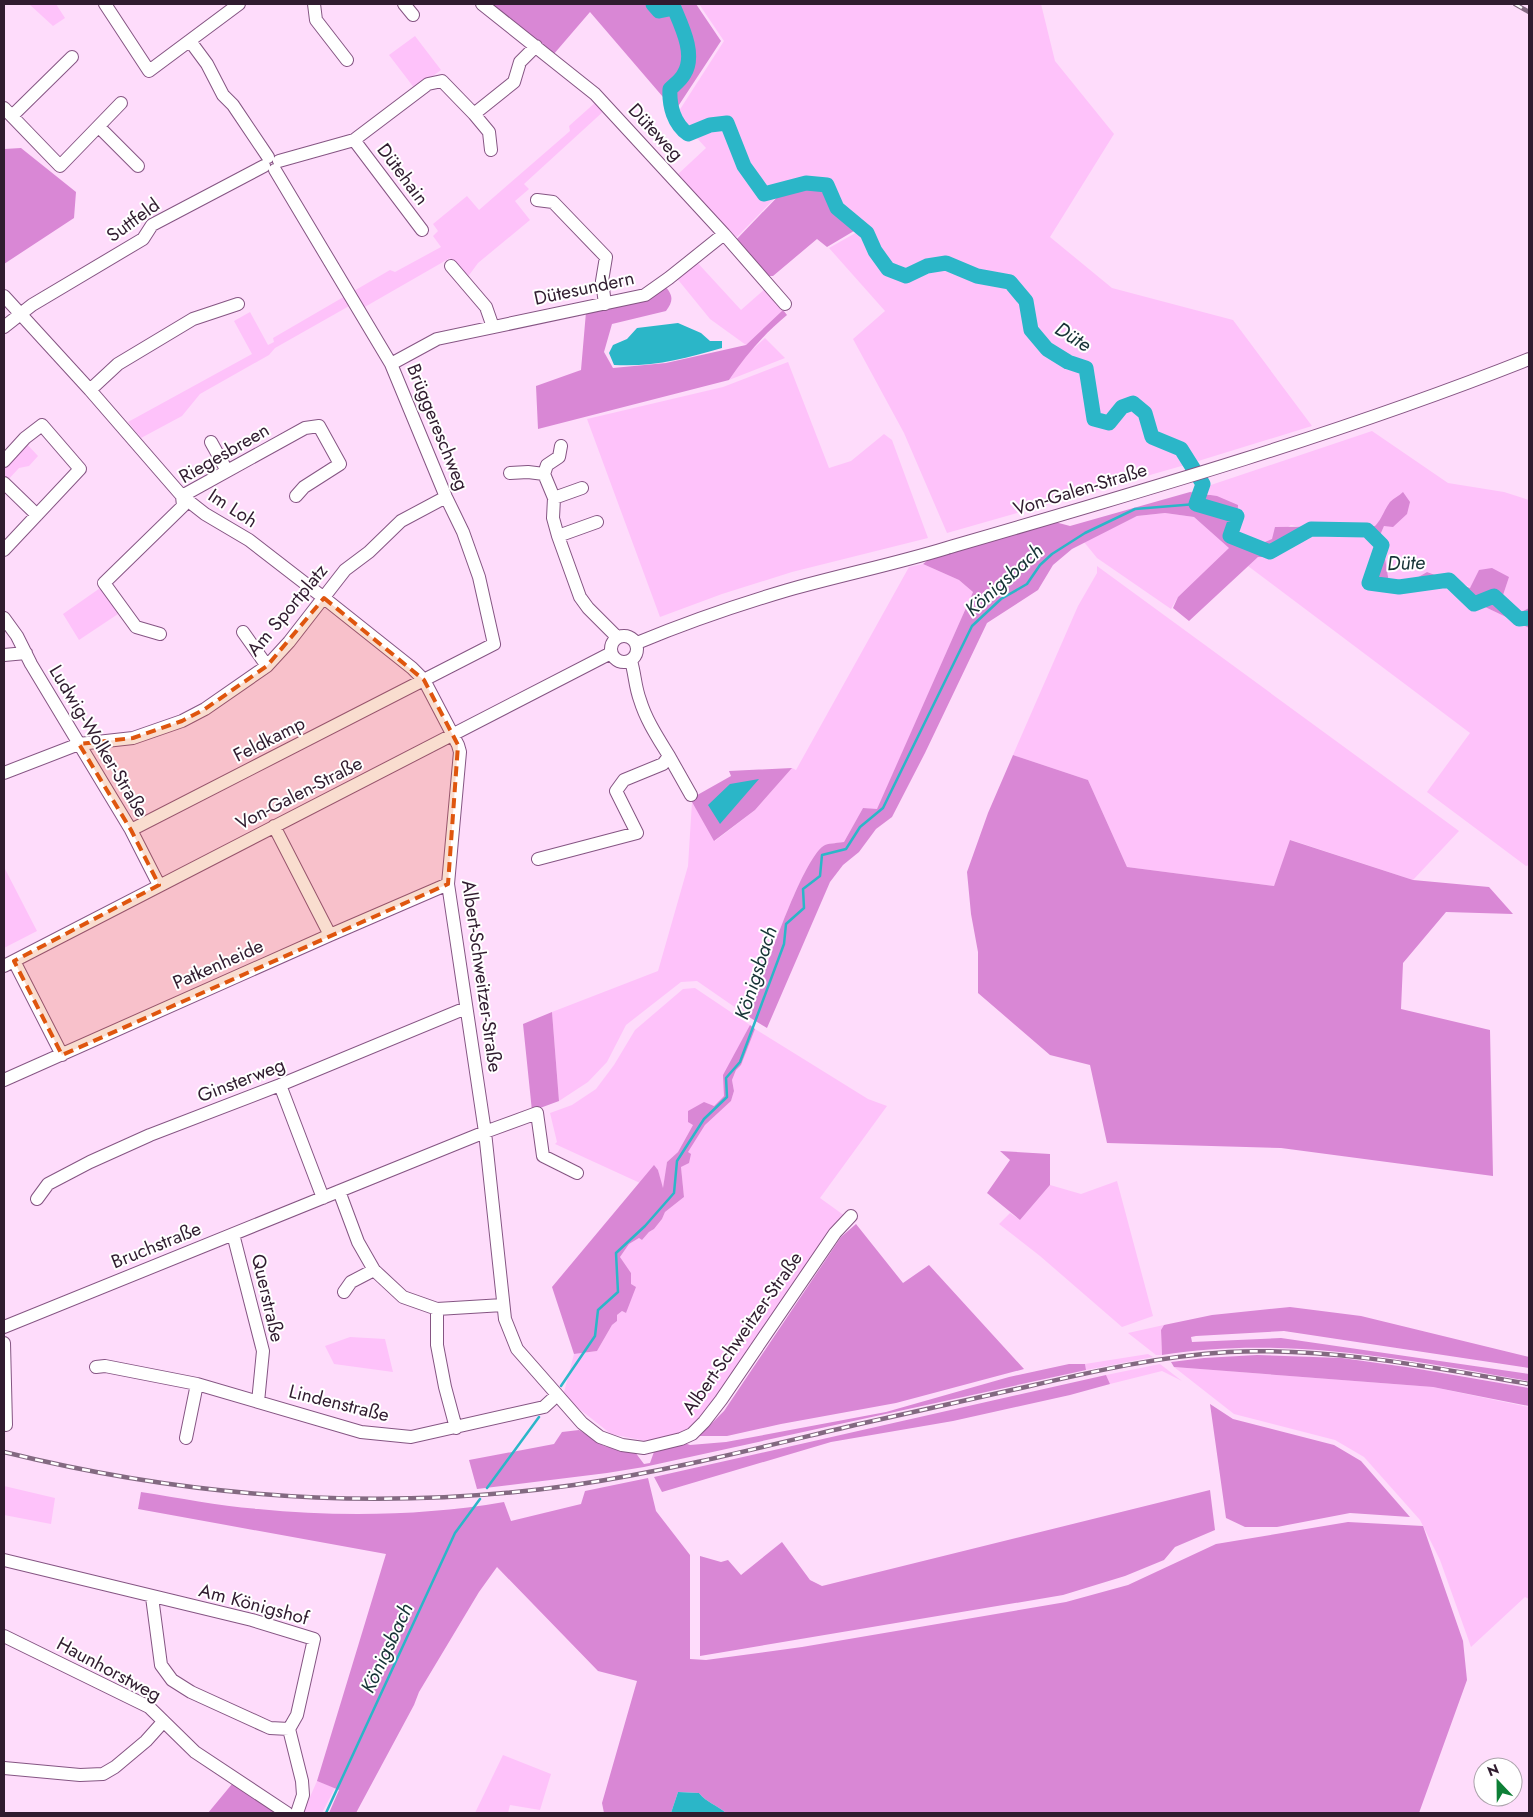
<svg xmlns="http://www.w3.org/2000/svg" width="1533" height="1817" viewBox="0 0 1533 1817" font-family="Jost,sans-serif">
<rect width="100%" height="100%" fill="#fedcfb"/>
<path fill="#fec2fa" d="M 29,4 L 56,4 L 65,18 L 53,26 Z
M 699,4 L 1041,4 L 1055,61 L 1114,134 L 1050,237 L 1112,288 L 1233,320 L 1312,426 L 1195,462 L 1185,445 L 1156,433 L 1149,409 L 1133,396 L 1119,402 L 1107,417 L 1098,415 L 1090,365 L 1057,348 L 1036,328 L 1032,299 L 1012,277 L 977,270 L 949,258 L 928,261 L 908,270 L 891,265 L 878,248 L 870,228 L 839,206 L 828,181 L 806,179 L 766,190 L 747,163 L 730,119 L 708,120 L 689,129 L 677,114 L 724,41 Z
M 415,36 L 441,70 L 415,89 L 389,55 Z
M 597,101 L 606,109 L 524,184 L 529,189 L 515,201 L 530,220 L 478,263 L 467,278 L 450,258 L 363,308 L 358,301 L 275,348 L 269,355 L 200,394 L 182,416 L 141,438 L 128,422 L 252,354 L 234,321 L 250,312 L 268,345 L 274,342 L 273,338 L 390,270 L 395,272 L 441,247 L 433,236 L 438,231 L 433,224 L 467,196 L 479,210 L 570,131 L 569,126 Z
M 725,127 L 740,169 L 763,199 L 778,195 L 734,240 L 676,176 L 706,148 L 695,136 L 712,128 Z
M 859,231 L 866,235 L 871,253 L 883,272 L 907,282 L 938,268 L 981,284 L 1011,289 L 1023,304 L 1026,332 L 1042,353 L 1067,367 L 1083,372 L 1088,421 L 1111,428 L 1125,410 L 1132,407 L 1141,415 L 1150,440 L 1179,453 L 1185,465 L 947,533 L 904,433 L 853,339 L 885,311 L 829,248 Z
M 695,260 L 741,310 L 767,287 L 783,310 L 746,345 L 710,319 L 675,276 Z
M 765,338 L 785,358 L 729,380 L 747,354 Z
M 788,362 L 829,468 L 851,461 L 884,434 L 892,440 L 928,538 L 792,572 L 722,594 L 660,617 L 587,419 L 723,387 Z
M 1372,431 L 1448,483 L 1504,492 L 1529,500 L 1529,608 L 1521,612 L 1519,619 L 1502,598 L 1427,572 L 1415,579 L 1389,583 L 1381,533 L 1384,526 L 1381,516 L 1381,521 L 1375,526 L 1308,526 L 1300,527 L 1291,525 L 1272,539 L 1260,544 L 1236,531 L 1209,494 L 1190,492 Z
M 25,442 L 38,456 L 29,466 L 19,468 L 6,482 L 4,479 L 4,465 Z
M 1165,513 L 1194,517 L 1230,548 L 1178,597 L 1171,609 L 1097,558 L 1084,542 L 1137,516 Z
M 1310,532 L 1364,534 L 1378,546 L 1366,584 L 1374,591 L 1446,584 L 1473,606 L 1483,606 L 1529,628 L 1529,865 L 1526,866 L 1427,792 L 1470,733 L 1248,566 L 1258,557 L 1276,557 Z
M 923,564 L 959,580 L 973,592 L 877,810 L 863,808 L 844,842 C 839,843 830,843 825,845 C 802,856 759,988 749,1017 L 697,981 L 681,982 L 626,1025 L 607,1062 L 588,1082 L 559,1101 L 552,1012 L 658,971 L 688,866 L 692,802 L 715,841 L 755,810 L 792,768 L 796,770 L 909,567 Z
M 1097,566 L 1459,831 L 1413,880 L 1291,840 L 1274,886 L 1127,867 L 1088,780 L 1013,755 L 1078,606 L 1097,573 Z
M 103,586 L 121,612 L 79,640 L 63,614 Z
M 4,867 L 37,931 L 4,948 Z
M 695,988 L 750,1025 L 724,1075 L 724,1096 L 693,1125 L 678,1152 L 667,1162 L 663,1191 L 658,1170 L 654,1166 L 640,1183 L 555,1144 L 557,1142 L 550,1113 L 572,1105 L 596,1089 L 614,1065 L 635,1030 L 683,989 Z
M 755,1029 L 868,1099 L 887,1106 L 820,1198 L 845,1216 L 702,1418 L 689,1430 L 679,1434 L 645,1441 L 611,1434 L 563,1396 L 574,1354 L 597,1351 L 612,1325 L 617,1321 L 617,1315 L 622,1311 L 626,1313 L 631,1273 L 620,1257 L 629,1244 L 639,1238 L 642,1240 L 649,1232 L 654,1229 L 662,1219 L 665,1212 L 684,1197 L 681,1167 L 687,1152 L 705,1125 L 731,1101 L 734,1091 L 732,1080 L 736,1070 L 741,1065 Z
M 1117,1181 L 1153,1316 L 1122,1327 L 1040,1256 L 999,1224 L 1010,1213 L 1020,1220 L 1050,1185 L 1081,1194 Z
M 1164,1325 L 1161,1330 L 1162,1355 L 1156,1355 L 1128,1333 Z
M 350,1337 L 385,1339 L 393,1372 L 334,1364 L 325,1346 Z
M 1148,1354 L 1153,1357 L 1086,1370 L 1085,1364 Z
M 1160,1364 L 1182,1381 L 1162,1371 L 1110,1384 L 1106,1375 Z
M 1174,1367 L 1433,1387 L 1529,1407 L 1529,1599 L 1525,1597 L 1471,1647 L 1440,1560 L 1420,1520 L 1364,1457 L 1335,1440 L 1234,1414 Z
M 4,1486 L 55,1498 L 51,1524 L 4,1515 Z
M 503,1755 L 551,1774 L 540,1810 L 510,1805 L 508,1813 L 475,1813 Z
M 317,1781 L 335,1788 L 322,1813 L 303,1813 Z"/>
<path fill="#d987d5" d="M 489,4 L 696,4 L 721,41 L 675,111 L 590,12 L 553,55 Z
M 21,148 L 76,192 L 74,218 L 4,264 L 4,149 Z
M 806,183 L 827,185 L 837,208 L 859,228 L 827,247 L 817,239 L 773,276 L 766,276 L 735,241 L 785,189 Z
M 664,285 C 673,295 674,300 666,311 L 612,324 L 604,352 L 613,368 L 666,363 L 746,345 L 783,310 L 787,315 C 764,334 746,355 729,380 L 538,429 L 536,386 L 581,370 L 586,312 Z
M 1190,492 L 1217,496 L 1238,505 L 1237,531 L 1260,544 L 1272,539 L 1275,527 L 1375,526 C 1382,519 1384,510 1390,502 C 1394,498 1399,496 1403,492 L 1410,502 L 1407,514 L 1393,527 L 1384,526 L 1381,533 L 1389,583 L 1415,579 L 1427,572 L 1470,588 L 1479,570 L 1492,568 L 1509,577 L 1502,598 L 1519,618 L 1521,612 L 1529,608 L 1529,628 L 1483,606 L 1473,606 L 1446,584 L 1374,591 L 1366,584 L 1378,546 L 1364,534 L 1310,532 L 1276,557 L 1258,557 L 1189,621 L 1173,608 L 1178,597 L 1229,548 L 1194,517 L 1165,513 L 1137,516 L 1072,549 L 1053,565 L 1038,590 L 987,623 L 925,753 L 892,817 L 876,829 L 859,852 L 843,865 L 830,882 L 767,1028 L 749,1017 C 759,988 802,856 825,845 C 830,843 839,843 844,842 L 863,808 L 877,809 L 973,592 L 959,580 L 923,564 L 933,556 L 1055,522 L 1070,526 Z
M 1013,755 L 1088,780 L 1127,867 L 1274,886 L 1290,840 L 1413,880 L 1489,887 L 1513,914 L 1446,912 L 1403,963 L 1401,1009 L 1490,1030 L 1493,1176 L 1281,1148 L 1107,1143 L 1090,1065 L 1050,1055 L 978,993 L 978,952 L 971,914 L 967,872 L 988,813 Z
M 792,768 L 755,810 L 714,841 L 692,802 L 692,798 L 731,776 L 729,771 Z
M 552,1012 L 559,1101 L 532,1111 L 523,1024 Z
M 750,1025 L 755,1029 L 741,1065 L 736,1070 L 732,1080 L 734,1091 L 731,1101 L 705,1125 L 688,1152 L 691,1154 L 689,1163 L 681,1167 L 684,1197 L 665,1212 L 662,1219 L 654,1229 L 649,1232 L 642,1240 L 639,1238 L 629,1244 L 620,1257 L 631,1273 L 631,1284 L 636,1287 L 626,1313 L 622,1311 L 617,1315 L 617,1321 L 612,1325 L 597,1351 L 574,1354 L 552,1287 L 654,1165 L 658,1170 L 663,1188 L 667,1162 L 678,1152 L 693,1125 L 688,1122 L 688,1111 L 704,1102 L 714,1106 L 724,1096 L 723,1075 Z
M 1000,1151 L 1050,1154 L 1050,1185 L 1020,1220 L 987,1193 L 1010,1160 Z
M 856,1224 L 903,1283 L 929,1265 L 1024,1369 L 896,1403 L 781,1424 L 727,1436 L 699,1436 L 724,1411 L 841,1237 Z
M 1290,1307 L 1361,1316 L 1529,1357 L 1529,1368 L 1284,1331 L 1196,1336 L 1191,1337 L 1192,1342 L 1281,1338 L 1529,1374 L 1529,1381 C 1408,1360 1284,1335 1162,1355 L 1161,1330 L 1164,1325 L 1212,1315 Z
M 1257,1355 L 1342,1358 L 1413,1368 L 1529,1388 L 1529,1406 L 1433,1387 L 1174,1367 L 1171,1362 L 1204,1358 Z
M 1069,1364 L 1085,1364 L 1086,1370 L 644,1467 L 607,1473 L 477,1489 L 469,1460 L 554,1444 L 562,1432 L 579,1430 L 604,1446 L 635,1452 L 644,1464 L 650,1463 L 655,1449 L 682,1442 L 690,1445 L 726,1442 L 886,1412 L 1009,1377 Z
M 1106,1375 L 1110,1384 L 1070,1395 L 953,1421 L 831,1442 L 662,1492 L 654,1477 Z
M 1210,1404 L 1233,1419 L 1334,1445 L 1361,1461 L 1410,1517 L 1350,1513 L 1277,1527 L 1245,1527 L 1226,1518 Z
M 648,1478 L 656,1511 L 690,1555 L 690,1659 L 706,1660 L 802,1647 L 1066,1602 L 1128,1585 L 1216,1544 L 1348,1522 L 1423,1526 L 1463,1641 L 1467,1680 L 1419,1813 L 726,1813 C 717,1805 707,1803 699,1793 L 678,1792 L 671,1813 L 604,1813 L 602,1803 L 637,1681 L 598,1671 L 497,1567 L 479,1592 L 419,1692 L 414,1705 L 356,1813 L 329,1813 L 339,1790 L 317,1781 L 386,1554 L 138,1509 L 141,1492 C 180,1498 219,1506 258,1509 C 339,1517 423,1516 504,1502 L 511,1521 L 581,1504 L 585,1491 Z
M 1210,1490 L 1215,1530 L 1175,1547 L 1164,1560 L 1125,1576 L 1063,1595 L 700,1656 L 700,1556 L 721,1562 L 728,1560 L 741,1575 L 782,1542 L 810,1580 L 822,1586 Z
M 232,1784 L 276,1813 L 208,1813 Z"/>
<path fill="#2bb6c8" d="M 678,323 L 701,333 L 710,341 L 722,341 L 722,348 C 684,359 654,367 614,365 L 609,353 L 613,345 L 627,339 L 637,328 Z
M 759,779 L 720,824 L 708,805 L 730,784 Z
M 678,1792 L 699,1793 C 707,1803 717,1805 726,1813 L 671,1813 Z"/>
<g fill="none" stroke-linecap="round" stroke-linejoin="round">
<path stroke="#2bb6c8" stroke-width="2.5" d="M 561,1386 L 595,1336 L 598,1310 L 618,1292 L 616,1253 L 645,1226 L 674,1193 L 677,1161 L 704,1119 L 727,1097 L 726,1078 L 740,1062 L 784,944 L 786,924 L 804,908 L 803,889 L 820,876 L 822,855 L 846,849 L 860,827 L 883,808 L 972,626 L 1001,599 L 1027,584 L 1040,565 L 1052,554 L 1085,533 L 1135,509 L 1196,504
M 487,1488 L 539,1417
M 326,1813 L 455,1533 L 480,1499"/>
<path stroke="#2bb6c8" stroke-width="15" d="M 653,4 L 659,11 L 674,8 C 682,27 696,55 684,74 C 681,80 674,85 670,89 C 669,106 674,124 688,134 L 710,125 L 727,123 L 744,166 L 764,194 L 806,183 L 827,185 L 837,208 L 867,233 L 875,251 L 888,269 L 906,276 L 927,266 L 946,263 L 977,276 L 1010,282 L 1026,301 L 1031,330 L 1047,349 L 1068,362 L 1086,368 L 1094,419 L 1109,423 L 1122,407 L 1133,403 L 1145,413 L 1152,437 L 1181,449 L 1203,484 L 1196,504 L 1237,516 L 1230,536 L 1270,552 L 1311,529 L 1367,530 L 1382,545 L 1369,583 L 1399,587 L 1449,580 L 1474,604 L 1494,596 L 1519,619 L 1529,618"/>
<defs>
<path id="minor" d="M 105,4 L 149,71 L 239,4
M 314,4 L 316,20 L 347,60
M 404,4 L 413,15
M 482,4 L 595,94 L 724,234 L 785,304
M 190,41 L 207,64 L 223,95 L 233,105 L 268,157
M 4,108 L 60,166 L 121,103
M 474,114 L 514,82 L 520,62 L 536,46
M 12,116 L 72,57
M 99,127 L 138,166
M 354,140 L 422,230
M 279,161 L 354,140 L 428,84 L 442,81 L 474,114 L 489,132 L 491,150
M 537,200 L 553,202 L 606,257 L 602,281 L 605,304
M 451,266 L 486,307 L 493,327
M 4,296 L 90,390 L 182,496 L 205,514 L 249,540 L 324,598 L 412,668 L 424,680 L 458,745 L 460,752 L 448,884 L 485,1132 L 505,1319 L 517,1349 L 582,1423 L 600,1437 L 622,1445 L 644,1448 L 681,1439 L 692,1434 L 704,1422 L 721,1400 L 835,1233 L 851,1216
M 4,327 L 32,305 L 143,239 L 152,225 L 264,166
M 391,364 L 437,339 L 645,295 L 669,278 L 724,234
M 90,390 L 118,364 L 193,319 L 238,304
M 211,442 L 227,471
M 4,461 L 25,438 L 42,425 L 80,469 L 4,550
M 510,473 L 528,472 L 544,474 L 554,498 L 553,518 L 558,536 L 580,597 L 588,608 L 617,637
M 544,474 L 547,465 L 559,457 L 561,446
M 4,483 L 37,515
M 554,498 L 582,488
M 558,536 L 597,522
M 4,618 L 17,636 L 31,664 L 131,830 L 159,885
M 243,632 L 267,666
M 160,634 L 136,627 L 104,583 L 183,506 L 182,496 L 305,428 L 319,426 L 340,464 L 304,487 L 296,496
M611 649a13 13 0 1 1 26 0a13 13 0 1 1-26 0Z
M 637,643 C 685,623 737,605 788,590 C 841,575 895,564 947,548 C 1143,491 1340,434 1529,359
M 4,655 L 26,653
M 669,756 L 691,795
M 4,773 L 79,744 L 133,738 L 182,721 L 205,709 L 267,666 L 289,642 L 345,570 L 369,552 L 401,521 L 446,497
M 274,826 L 330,935
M 131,830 L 494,644 L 479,577 L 463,532 L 446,497 L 391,364 L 275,170
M 538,859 L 637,833 L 616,791 L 624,780 L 663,764 L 669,756 C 658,738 646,720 640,700 C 635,687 635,674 631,661
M 14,961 L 62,1055
M 4,966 L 611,653
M 4,1080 L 330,935 L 448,884
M 280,1085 L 323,1198
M 339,1191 L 358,1242 L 374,1270 L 403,1297 L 437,1309 L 503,1305
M 37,1199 L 48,1184 L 90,1162 L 150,1135 L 280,1085 L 466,1008
M 233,1234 L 263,1351 L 258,1402
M 344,1292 L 351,1282 L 374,1270
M 437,1309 L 437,1345 L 445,1387 L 456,1428
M 4,1327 L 485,1132 L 537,1113 L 543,1156 L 577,1173
M 4,1343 L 6,1425
M 96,1367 L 105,1366 L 197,1384 L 361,1432 L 411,1437 L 544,1407 L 557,1395
M 186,1438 L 197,1384
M 4,1560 L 252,1620 L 314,1639 L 297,1715 L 289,1729 L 302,1781 L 303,1795 L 297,1813
M 152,1597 L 161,1665 L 172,1680 L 191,1692 L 270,1728 L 289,1729
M 4,1636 L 149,1707 L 195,1752 L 287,1813
M 4,1768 L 80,1775 L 103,1774 L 115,1767 L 146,1741 L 163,1722"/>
</defs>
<use href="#minor" stroke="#855583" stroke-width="14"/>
<use href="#minor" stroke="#fff" stroke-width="12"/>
<defs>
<path id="rail" d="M 1515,4 L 1529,12
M 4,1452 C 191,1498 383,1512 574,1485 C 669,1471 762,1447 855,1425 C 913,1412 972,1399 1030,1386 C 1095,1371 1161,1356 1229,1352 C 1330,1347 1430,1367 1529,1384"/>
</defs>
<use href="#rail" stroke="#836981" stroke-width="4.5"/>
<use href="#rail" stroke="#fff" stroke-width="2.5" stroke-dasharray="8" stroke-linecap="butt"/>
</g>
<path fill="#df560e" fill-opacity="0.2" stroke="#df560e" stroke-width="4" stroke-dasharray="10 6" stroke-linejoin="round" d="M 324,598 L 424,680 L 458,745 L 448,884 L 62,1055 L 14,961 L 159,885 L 131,830 L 79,744 L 133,738 L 182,721 L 205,709 L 267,666 Z"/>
<g text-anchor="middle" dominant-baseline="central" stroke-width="4" stroke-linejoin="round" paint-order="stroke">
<g font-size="19" fill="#301c2f" stroke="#fff">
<text transform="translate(656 132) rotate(47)">Düteweg</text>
<text transform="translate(403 174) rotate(53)">Dütehain</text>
<text transform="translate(133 220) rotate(-36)">Suttfeld</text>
<text transform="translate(584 288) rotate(-12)">Dütesundern</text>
<text transform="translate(438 427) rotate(68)">Brüggereschweg</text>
<text transform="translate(224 453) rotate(-30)">Riegesbreen</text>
<text transform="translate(1080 489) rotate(-17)">Von-Galen-Straße</text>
<text transform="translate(233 508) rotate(33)">Im Loh</text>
<text transform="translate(287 610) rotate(-50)">Am Sportplatz</text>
<text transform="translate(269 739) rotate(-27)">Feldkamp</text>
<text transform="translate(99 741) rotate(59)">Ludwig-Wolker-Straße</text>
<text transform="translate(299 793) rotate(-27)">Von-Galen-Straße</text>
<text transform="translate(218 964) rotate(-24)">Patkenheide</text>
<text transform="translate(482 976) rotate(82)">Albert-Schweitzer-Straße</text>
<text transform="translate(241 1080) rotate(-21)">Ginsterweg</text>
<text transform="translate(156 1245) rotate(-22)">Bruchstraße</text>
<text transform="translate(268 1298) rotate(77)">Querstraße</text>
<text transform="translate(742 1333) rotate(-55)">Albert-Schweitzer-Straße</text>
<text transform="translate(339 1403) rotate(14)">Lindenstraße</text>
<text transform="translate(254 1604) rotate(15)">Am Königshof</text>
<text transform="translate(109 1669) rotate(28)">Haunhorstweg</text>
</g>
<g font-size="20" font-style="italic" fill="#173337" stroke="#fff">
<text transform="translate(1073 337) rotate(32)">Düte</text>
<text transform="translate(1406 563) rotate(-2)">Düte</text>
<text transform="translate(1004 580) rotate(-42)">Königsbach</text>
<text transform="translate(756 973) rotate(-72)">Königsbach</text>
<text transform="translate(387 1648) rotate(-65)">Königsbach</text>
</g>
</g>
<rect width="1533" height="1817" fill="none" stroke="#301c2f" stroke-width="10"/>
<g transform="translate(1498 1782) rotate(338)"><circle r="24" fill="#ffffff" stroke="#aca4ac"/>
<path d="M0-4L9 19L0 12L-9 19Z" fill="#0d7f36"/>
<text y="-8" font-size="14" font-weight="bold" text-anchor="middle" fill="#301c2f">N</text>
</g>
</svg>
